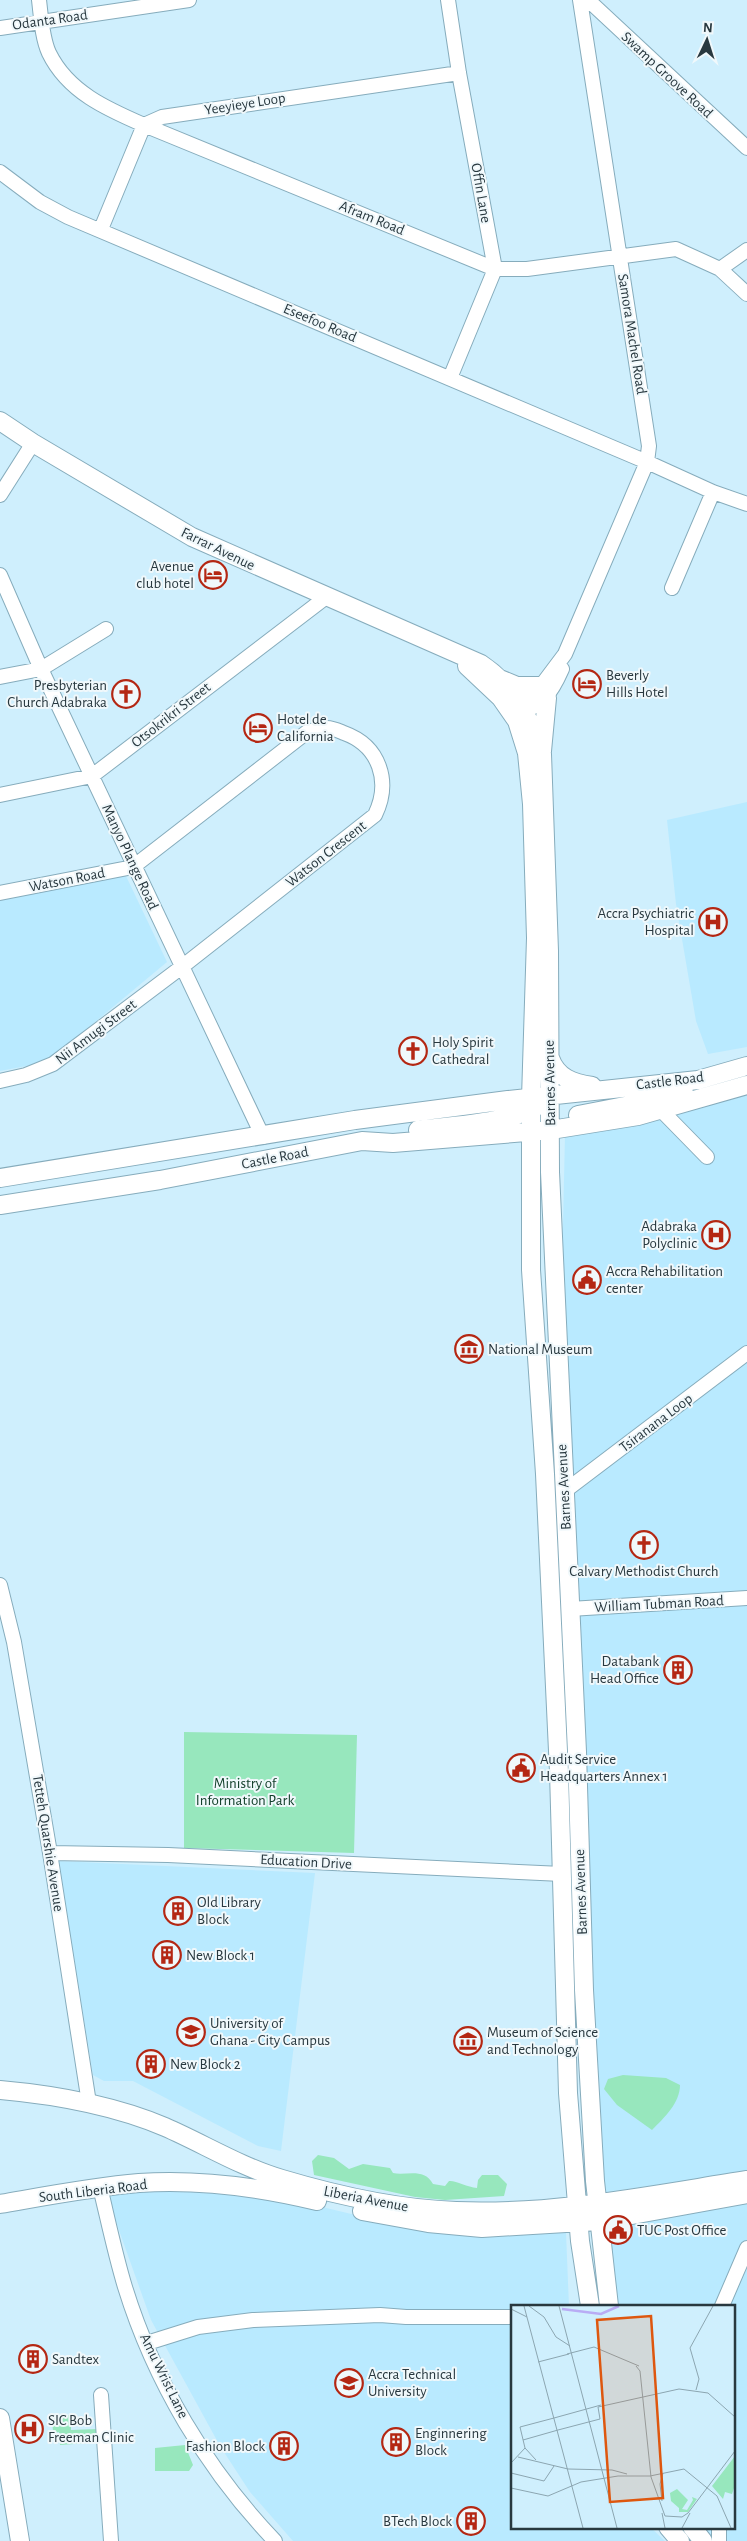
<svg xmlns="http://www.w3.org/2000/svg" width="747" height="2541" viewBox="0 0 747 2541" font-family="'Alegreya Sans',sans-serif">
<rect width="100%" height="100%" fill="#cfeffd"/>
<path fill="#b9eaff" d="M 747,802 L 747,1047 L 708,1054 L 696,1021 L 676,904 L 667,820 Z
M 126,876 L 167,962 L 47,1062 L 0,1071 L 0,898 Z
M 747,1091 L 747,2172 L 600,2193 L 562,1270 L 565,1135 Z
M 58,1861 L 315,1873 L 281,2151 L 258,2146 L 133,2081 L 104,2081 L 93,2075 Z
M 148,2190 L 264,2193 L 397,2225 L 473,2232 L 566,2233 L 569,2306 L 512,2306 L 512,2527 L 650,2527 L 665,2541 L 293,2541 L 250,2492 L 220,2446 L 151,2320 L 105,2191 Z
M 747,2200 L 747,2541 L 706,2541 L 696,2527 L 733,2527 L 733,2306 L 614,2306 L 602,2224 Z"/>
<path fill="#97e7bd" d="M 184,1732 L 357,1735 L 354,1853 L 184,1848 Z
M 623,2075 L 666,2078 L 680,2085 C 680,2103 664,2118 652,2130 L 617,2105 L 604,2089 L 608,2079 Z
M 318,2155 L 334,2158 L 349,2169 L 363,2164 L 390,2168 L 393,2173 C 406,2176 424,2167 433,2184 L 445,2186 L 449,2181 C 455,2180 467,2187 477,2188 L 478,2180 L 482,2175 L 498,2175 L 507,2184 L 504,2196 L 445,2200 L 415,2197 L 314,2175 L 312,2161 Z
M 52,2415 L 71,2415 L 71,2430 L 97,2429 L 97,2435 L 88,2436 L 88,2443 L 60,2445 L 59,2432 L 53,2433 Z
M 185,2445 L 193,2465 L 189,2471 L 155,2471 L 155,2448 Z"/>
<g fill="none" stroke-linecap="round" stroke-linejoin="round">
<defs>
<path id="minor" d="M 39,0 C 41,16 42,38 49,53 C 68,92 107,109 144,125 L 495,269 L 527,269 L 676,249 L 720,269 L 747,294
M 448,0 L 459,73 L 495,269 L 450,378
M 588,0 L 747,148
M 0,28 L 189,0
M 0,172 L 40,202 L 68,217 L 647,462 L 713,492 L 747,504
M 101,229 L 144,125 L 162,117 L 459,73
M 720,269 L 747,250
M 0,495 L 33,443
M 0,575 L 41,669 L 263,1137
M 672,588 L 713,492
M 0,677 L 41,669 L 106,629
M 512,708 L 541,686 L 565,654 L 647,462 L 649,446 L 580,0
M 516,715 C 542,706 551,694 562,669
M 0,795 L 92,776 L 325,598
M 0,893 L 133,867 L 307,732 C 313,731 320,728 326,728 C 331,727 339,731 344,733 C 380,746 391,782 375,815 L 183,966 L 53,1064 L 26,1075 L 0,1081
M 661,1110 L 707,1157
M 565,1491 L 747,1353
M 0,1585 L 14,1642 L 50,1853 L 89,2103
M 570,1609 L 747,1598
M 50,1853 L 168,1855 L 562,1874
M 100,2187 C 108,2220 115,2254 125,2287 C 154,2381 207,2470 275,2541
M 722,2306 L 747,2248
M 147,2343 L 198,2327 L 253,2320 L 380,2315 L 406,2317 L 512,2317
M 101,2395 L 111,2541
M 719,2527 L 719,2541"/>
<path id="major" d="M 0,421 L 33,443 L 192,537 L 481,664 C 514,686 530,718 542,754 L 549,951 L 550,1172 L 577,1752 L 584,1990 L 595,2181 L 609,2306
M 467,666 L 501,698 L 517,721 L 527,753 L 532,804 L 536,938 L 531,1098 L 531,1270 L 545,1474 L 559,1772 L 568,2093 L 580,2241 L 590,2306
M 500,679 L 517,686 L 541,686
M 542,751 L 547,698
M 550,1058 C 557,1078 573,1083 592,1086
M 578,1115 L 635,1104 L 684,1088
M 418,1130 C 448,1126 518,1122 540,1104
M 0,1178 L 355,1120 L 508,1100 L 698,1080 L 747,1066
M 0,1205 L 160,1180 L 362,1141 L 393,1143 L 551,1130 L 638,1116 L 747,1085
M 0,2090 C 56,2095 113,2105 165,2127 C 204,2144 241,2167 282,2179 C 339,2196 396,2209 456,2211 C 554,2215 651,2195 747,2180
M 0,2204 C 46,2196 92,2187 139,2183 C 199,2179 259,2187 317,2201
M 362,2211 L 428,2223 L 482,2228 L 599,2221 L 747,2194
M 0,2418 L 20,2541
M 668,2527 L 680,2541
M 692,2527 L 703,2541"/>
</defs>
<use href="#minor" stroke="#86acbc" stroke-width="16"/>
<use href="#major" stroke="#86acbc" stroke-width="20"/>
<use href="#minor" stroke="#fff" stroke-width="14"/>
<use href="#major" stroke="#fff" stroke-width="18"/>
</g>
<defs>
<symbol id="hotel-ring" viewBox="-11 -11 22 22"><circle r="9.5" fill="#f0f8fb" stroke="#b42713" stroke-width="1.5"/><path d="M-6-4.5h1.5V1H6V5H4.5V3h-9V5H-6ZM-4 0a1.8 1.8 0 1 1 3.6 0ZM.5 0V-2.5h3Q6-2.5 6 0Z" fill="#b42713"/></symbol>
<symbol id="church-ring" viewBox="-11 -11 22 22"><circle r="9.5" fill="#f0f8fb" stroke="#b42713" stroke-width="1.5"/><path d="M-1.2-6h2.4v3.5h3.3v2.4h-3.3V6h-2.4V-.1h-3.3v-2.4h3.3Z" fill="#b42713"/></symbol>
<symbol id="hospital-ring" viewBox="-11 -11 22 22"><circle r="9.5" fill="#f0f8fb" stroke="#b42713" stroke-width="1.5"/><path d="M-5-5h3v3.5h4V-5h3V5h-3V1.5h-4V5h-3Z" fill="#b42713"/></symbol>
<symbol id="civic-ring" viewBox="-11 -11 22 22"><circle r="9.5" fill="#f0f8fb" stroke="#b42713" stroke-width="1.5"/><path d="M-.6-6.5H3V-4.5H.6V-3L4-1V1h2V6H-6V1h2V-1L-.6-3ZM-1.2 2.5V6h2.4V2.5Z" fill="#b42713"/></symbol>
<symbol id="museum-ring" viewBox="-11 -11 22 22"><circle r="9.5" fill="#f0f8fb" stroke="#b42713" stroke-width="1.5"/><path d="M0-6L6-3V-2H-6V-3ZM-5-1h2V3h-2ZM-1-1h2V3h-2ZM3-1h2V3H3ZM-6 4H6V6H-6Z" fill="#b42713"/></symbol>
<symbol id="building-ring" viewBox="-11 -11 22 22"><circle r="9.5" fill="#f0f8fb" stroke="#b42713" stroke-width="1.5"/><path d="M-4-6H4V6H1V3H-1V6H-4ZM-2.5-4.3h1.7v1.8h-1.7ZM.8-4.3h1.7v1.8H.8ZM-2.5-1h1.7V.8h-1.7ZM.8-1h1.7V.8H.8Z" fill="#b42713"/></symbol>
<symbol id="university-ring" viewBox="-11 -11 22 22"><circle r="9.5" fill="#f0f8fb" stroke="#b42713" stroke-width="1.5"/><path d="M0-5L7-2L0 1L-7-2ZM-4 1L0 2.5L4 1V4Q0 6-4 4Z" fill="#b42713"/></symbol>
</defs>
<g fill-rule="evenodd">
<use href="#hotel-ring" x="197" y="559" width="32" height="32"/>
<use href="#hotel-ring" x="571" y="668" width="32" height="32"/>
<use href="#church-ring" x="110" y="678" width="32" height="32"/>
<use href="#hotel-ring" x="242" y="712" width="32" height="32"/>
<use href="#hospital-ring" x="697" y="906" width="32" height="32"/>
<use href="#church-ring" x="397" y="1035" width="32" height="32"/>
<use href="#hospital-ring" x="700" y="1219" width="32" height="32"/>
<use href="#civic-ring" x="571" y="1264" width="32" height="32"/>
<use href="#museum-ring" x="453" y="1333" width="32" height="32"/>
<use href="#church-ring" x="628" y="1529" width="32" height="32"/>
<use href="#building-ring" x="662" y="1654" width="32" height="32"/>
<use href="#civic-ring" x="505" y="1752" width="32" height="32"/>
<use href="#building-ring" x="162" y="1895" width="32" height="32"/>
<use href="#building-ring" x="151" y="1939" width="32" height="32"/>
<use href="#university-ring" x="175" y="2016" width="32" height="32"/>
<use href="#museum-ring" x="452" y="2025" width="32" height="32"/>
<use href="#building-ring" x="135" y="2048" width="32" height="32"/>
<use href="#civic-ring" x="602" y="2214" width="32" height="32"/>
<use href="#building-ring" x="17" y="2343" width="32" height="32"/>
<use href="#university-ring" x="333" y="2367" width="32" height="32"/>
<use href="#hospital-ring" x="13" y="2413" width="32" height="32"/>
<use href="#building-ring" x="380" y="2426" width="32" height="32"/>
<use href="#building-ring" x="268" y="2430" width="32" height="32"/>
<use href="#building-ring" x="455" y="2505" width="32" height="32"/>
</g>
<g text-anchor="middle" dominant-baseline="central" stroke-width="4" stroke-linejoin="round" paint-order="stroke">
<g font-size="15" fill="#28383f" stroke="#f0f8fb">
<text transform="translate(50 20) rotate(-8)">Odanta Road</text>
<text transform="translate(667 75) rotate(43)">Swamp Groove Road</text>
<text transform="translate(245 104) rotate(-9)">Yeeyieye Loop</text>
<text transform="translate(481 193) rotate(80)">Offin Lane</text>
<text transform="translate(372 218) rotate(22)">Afram Road</text>
<text transform="translate(320 323) rotate(23)">Eseefoo Road</text>
<text transform="translate(632 334) rotate(81)">Samora Machel Road</text>
<text transform="translate(218 549) rotate(26)">Farrar Avenue</text>
<text transform="translate(171 715) rotate(-38)">Otsokrikri Street</text>
<text transform="translate(326 854) rotate(-38)">Watson Crescent</text>
<text transform="translate(130 857) rotate(65)">Manyo Plange Road</text>
<text transform="translate(67 880) rotate(-11)">Watson Road</text>
<text transform="translate(96 1032) rotate(-37)">Nii Amugi Street</text>
<text transform="translate(670 1081) rotate(-7)">Castle Road</text>
<text transform="translate(550 1083) rotate(-91)">Barnes Avenue</text>
<text transform="translate(275 1158) rotate(-11)">Castle Road</text>
<text transform="translate(656 1423) rotate(-37)">Tsiranana Loop</text>
<text transform="translate(564 1487) rotate(-93)">Barnes Avenue</text>
<text transform="translate(659 1604) rotate(-3)">William Tubman Road</text>
<text transform="translate(48 1843) rotate(81)">Tetteh Quarshie Avenue</text>
<text transform="translate(306 1862) rotate(3)">Education Drive</text>
<text transform="translate(581 1892) rotate(-92)">Barnes Avenue</text>
<text transform="translate(93 2191) rotate(-7)">South Liberia Road</text>
<text transform="translate(366 2199) rotate(11)">Liberia Avenue</text>
<text transform="translate(164 2376) rotate(64)">Amu Wrist Lane</text>
</g>
<g font-size="15" fill="#28383f" stroke="#f0f8fb" text-anchor="start">
<text x="194" y="566" text-anchor="end">Avenue<tspan x="194" dy="17">club hotel</tspan></text>
<text x="606" y="675">Beverly<tspan x="606" dy="17">Hills Hotel</tspan></text>
<text x="107" y="685" text-anchor="end">Presbyterian<tspan x="107" dy="17">Church Adabraka</tspan></text>
<text x="277" y="719">Hotel de<tspan x="277" dy="17">California</tspan></text>
<text x="694" y="913" text-anchor="end">Accra Psychiatric<tspan x="694" dy="17">Hospital</tspan></text>
<text x="432" y="1042">Holy Spirit<tspan x="432" dy="17">Cathedral</tspan></text>
<text x="697" y="1226" text-anchor="end">Adabraka<tspan x="697" dy="17">Polyclinic</tspan></text>
<text x="606" y="1271">Accra Rehabilitation<tspan x="606" dy="17">center</tspan></text>
<text x="488" y="1349">National Museum</text>
<text x="644" y="1571" text-anchor="middle">Calvary Methodist Church</text>
<text x="659" y="1661" text-anchor="end">Databank<tspan x="659" dy="17">Head Office</tspan></text>
<text x="540" y="1759">Audit Service<tspan x="540" dy="17">Headquarters Annex 1</tspan></text>
<text x="197" y="1902">Old Library<tspan x="197" dy="17">Block</tspan></text>
<text x="186" y="1955">New Block 1</text>
<text x="210" y="2023">University of<tspan x="210" dy="17">Ghana - City Campus</tspan></text>
<text x="487" y="2032">Museum of Science<tspan x="487" dy="17">and Technology</tspan></text>
<text x="170" y="2064">New Block 2</text>
<text x="637" y="2230">TUC Post Office</text>
<text x="52" y="2359">Sandtex</text>
<text x="368" y="2374">Accra Technical<tspan x="368" dy="17">University</tspan></text>
<text x="48" y="2420">SIC Bob<tspan x="48" dy="17">Freeman Clinic</tspan></text>
<text x="415" y="2433">Enginnering<tspan x="415" dy="17">Block</tspan></text>
<text x="265" y="2446" text-anchor="end">Fashion Block</text>
<text x="452" y="2521" text-anchor="end">BTech Block</text>
</g>
<g font-size="15" fill="#12402b" stroke="#f0f8fb">
<text x="245" y="1783">Ministry of<tspan x="245" dy="17">Information Park</tspan></text>
</g>
</g>
<g transform="translate(511 2305)">
<rect width="224" height="224" fill="#cfeffd"/>
<path d="M 224,151 L 224,180 L 221,189 L 214,187 L 212,194 L 201,181 ZM 166,184 L 177,195 L 171,204 L 176,205 L 182,195 L 181,192 L 186,194 L 177,207 L 168,207 L 168,203 L 160,196 L 159,188 Z" fill="#97e7bd"/>
<path fill="none" stroke="#b9acf4" stroke-width="2.5" d="M 51,4 L 90,9 L 108,1"/>
<path fill="none" stroke="#8ca6b1" stroke-width="1" d="M 13,1 L 72,223M 18,1 L 33,12 L 45,32 L 59,41M 48,1 L 106,223M 0,4 L 16,12M 56,49 L 83,42 L 128,61M 27,57 L 58,49M 125,61 L 129,66 L 140,172 L 154,211 L 171,212 L 177,208 L 224,146M 185,85 L 188,74 L 179,43 L 202,1M 43,113 L 90,100M 47,125 L 89,114 L 87,102 L 168,84 L 197,88 L 224,112M 12,135 L 47,125M 14,143 L 9,122 L 43,113M 14,143 L 25,155M 7,152 L 57,164M 0,158 L 14,143M 57,164 L 101,165 L 116,169M 0,168 L 33,176 L 43,161M 0,183 L 37,191 L 70,177 L 107,171 L 139,171 L 173,164 L 206,191 L 220,223M 151,196 L 149,179 L 152,168M 151,208 L 154,223M 171,223 L 179,208"/>
<path fill="#de570f" fill-opacity="0.15" stroke="#de570f" stroke-width="2.5" d="M 140,11 L 152,193 L 99,197 L 86,15 Z"/>
<rect width="224" height="224" fill="none" stroke="#28383f" stroke-width="2.5"/>
</g>
<g transform="translate(707 40) rotate(4)" stroke="#f0f8fb" stroke-width="4" paint-order="stroke">
<path d="M0-4L9 19L0 12L-9 19Z" fill="#28383f"/>
<text y="-8" font-size="14" font-weight="bold" text-anchor="middle" fill="#28383f">N</text>
</g>
</svg>
